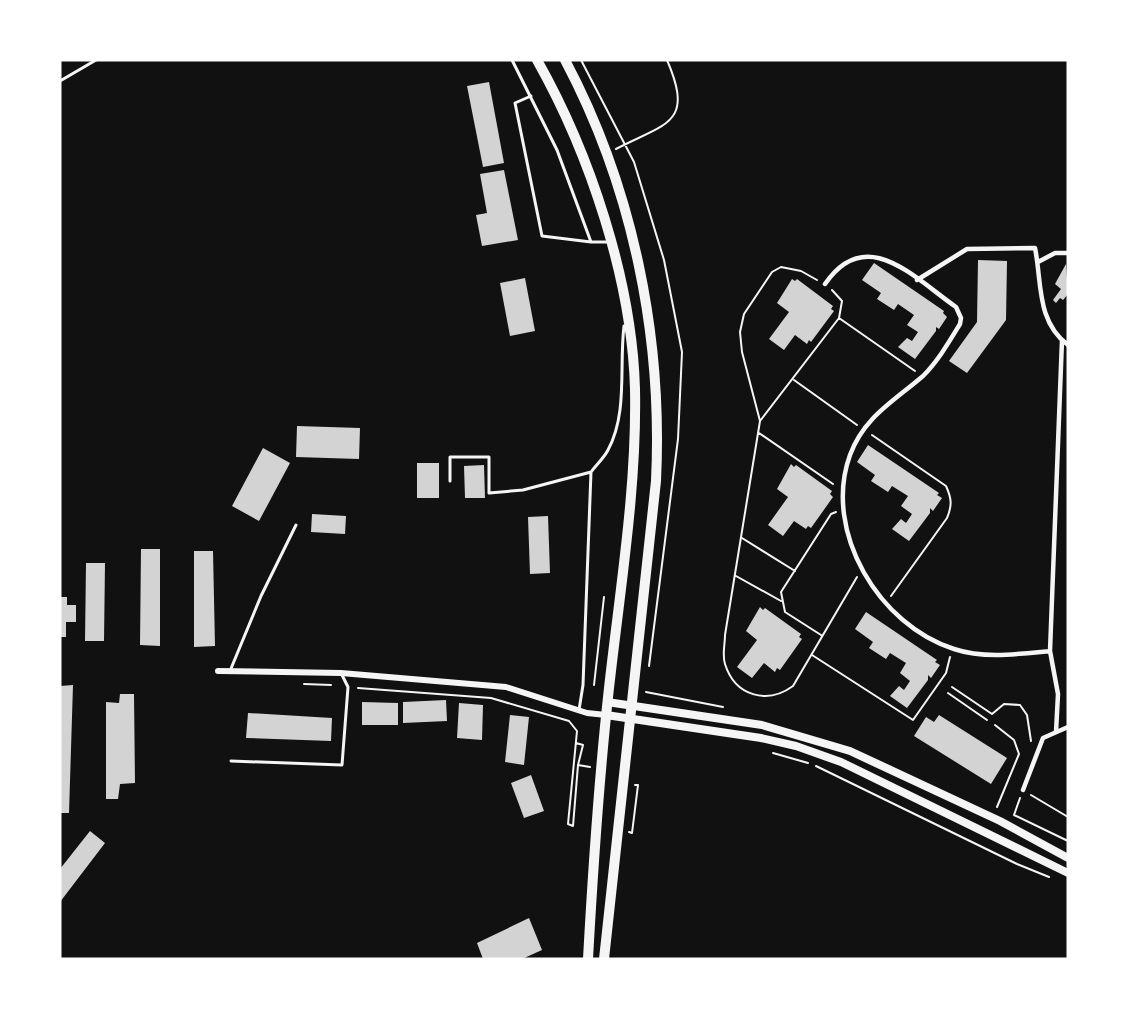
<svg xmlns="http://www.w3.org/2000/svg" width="1128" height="1019" viewBox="0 0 1128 1019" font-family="Signika,sans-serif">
<rect width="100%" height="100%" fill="#111"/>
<path fill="#d3d3d3" d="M 489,82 L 504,163 L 483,167 L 467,86 Z
M 504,170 L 518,240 L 482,246 L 476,215 L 487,213 L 480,174 Z
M 978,260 L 1007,261 L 1006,320 L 967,373 L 949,361 L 977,322 Z
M 874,263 L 944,311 L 943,313 L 947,317 L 939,329 L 936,327 L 936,331 L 915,359 L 898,347 L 907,338 L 912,341 L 918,332 L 907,325 L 914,315 L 898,304 L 894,310 L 877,299 L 881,293 L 862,280 Z
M 1066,264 L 1068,294 L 1063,300 L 1060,298 L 1056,303 L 1053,300 L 1061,289 L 1055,284 Z
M 525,278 L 535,331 L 510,336 L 500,283 Z
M 792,279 L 795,281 L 797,279 L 833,306 L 831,309 L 834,311 L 811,342 L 809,340 L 807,344 L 795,335 L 784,350 L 769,339 L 789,312 L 777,303 Z
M 297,426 L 360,428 L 359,459 L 296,457 Z
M 868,445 L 939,493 L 937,495 L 942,498 L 933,511 L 930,508 L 930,513 L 909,541 L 892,529 L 901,519 L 906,523 L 912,514 L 901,506 L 908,496 L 892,486 L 888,492 L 871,481 L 875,475 L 857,462 Z
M 263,448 L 290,463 L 259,521 L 232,506 Z
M 417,463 L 439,463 L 439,498 L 417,498 Z
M 791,464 L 794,467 L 796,465 L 832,491 L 830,494 L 833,497 L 811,528 L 808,526 L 806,529 L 794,521 L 783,536 L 768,525 L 788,497 L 777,489 Z
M 484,465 L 485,498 L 465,498 L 464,466 Z
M 312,514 L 346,516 L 345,534 L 311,532 Z
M 548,516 L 550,573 L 530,574 L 528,517 Z
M 141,549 L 160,549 L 160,646 L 140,645 Z
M 194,551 L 213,551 L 215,646 L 194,647 Z
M 86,563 L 105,563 L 104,641 L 85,641 Z
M 60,597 L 67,597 L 67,605 L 76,605 L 76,622 L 66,622 L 66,637 L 60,637 Z
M 760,607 L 763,610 L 765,608 L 801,634 L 799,637 L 802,639 L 780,670 L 777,668 L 775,672 L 764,663 L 752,678 L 737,667 L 757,640 L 746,631 Z
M 866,612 L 937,660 L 935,662 L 940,665 L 931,678 L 928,675 L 928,680 L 907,708 L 890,696 L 899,686 L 904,690 L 910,681 L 900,673 L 906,663 L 890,653 L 886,659 L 869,648 L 873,642 L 855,629 Z
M 73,685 L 69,813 L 60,813 L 60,686 Z
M 120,694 L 134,694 L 135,783 L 120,784 L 118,799 L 106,799 L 106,702 L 119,703 Z
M 446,700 L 447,721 L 403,723 L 403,702 Z
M 362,702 L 398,703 L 398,725 L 362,725 Z
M 459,703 L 483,705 L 482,740 L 457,738 Z
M 248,713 L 332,718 L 331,741 L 246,738 Z
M 510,715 L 529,717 L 524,765 L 505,762 Z
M 939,715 L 1007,758 L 991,784 L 914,736 L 926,717 L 934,722 Z
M 531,775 L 544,811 L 524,818 L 511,783 Z
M 90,831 L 105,843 L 60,902 L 60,869 Z
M 529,918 L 542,950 L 522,959 L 483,959 L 477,943 Z"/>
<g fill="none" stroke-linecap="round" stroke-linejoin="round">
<path stroke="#f5f5f5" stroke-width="2" d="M 581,60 L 634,162 L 664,260 L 682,352 L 678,439 L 649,666
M 616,149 C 665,123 695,125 667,60
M 817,280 L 801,271 L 781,267 L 772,272 L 744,314 L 740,332 L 742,352 L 760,421 L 725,635 C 725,644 722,655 725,664 C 735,696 767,705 793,686 L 857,577
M 839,318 L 915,371
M 794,380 L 857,425
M 760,421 L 839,318 L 842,301 L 832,290
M 759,433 L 833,484
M 872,435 L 946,486 C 952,499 952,506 947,518 L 891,596
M 742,538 L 795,571
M 736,576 L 781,601
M 821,635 L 785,612 L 781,592 L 831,514 L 836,512
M 812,655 L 913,720 L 946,673 L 950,657
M 304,684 L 331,685
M 594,685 L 604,597
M 952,687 L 992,714 L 1004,704 L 1020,705 L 1027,715 L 1031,741
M 358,688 L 491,698 L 569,721 L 577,731 L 568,824 L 573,826 L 578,765 L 583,745 L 576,743
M 646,692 L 723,707
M 948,693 L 987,720
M 995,725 L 1014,740 L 1019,754 L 997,807
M 773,753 L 808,763
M 578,765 L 590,767
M 816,766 L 1017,864 L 1049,877
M 1031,795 L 1068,817
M 1020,798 L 1014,815 L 1068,841
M 629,832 L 632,833 L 638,785 L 635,785"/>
<path stroke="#f5f5f5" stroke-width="3" d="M 512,60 L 557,150 L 591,242 L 609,242
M 60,81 L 96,60
M 531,96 L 515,103 L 542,236 L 591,242
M 450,481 L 450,457 L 489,457 L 489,493 L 523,490 L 591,472
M 230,671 L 261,596 L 296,525
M 579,710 L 583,685 L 591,472 C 596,465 604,458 608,450 C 628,413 619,366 624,326
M 231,761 L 342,765 L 348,687 L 342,675"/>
<path stroke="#f5f5f5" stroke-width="4.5" d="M 1038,262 L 1055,253 L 1068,253
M 917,280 L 967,249 L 1035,248 C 1042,282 1036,321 1068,345
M 825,284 C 866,224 913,277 956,307 L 961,318 L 960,324 C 949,342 938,361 923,376 C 894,401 864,417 850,455 C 822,532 880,626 954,649 C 984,659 1019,654 1050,651
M 1056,732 L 1058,694 L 1050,651 L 1062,340
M 1023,790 L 1043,738 L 1068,727"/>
<path stroke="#f5f5f5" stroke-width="6" d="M 218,671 L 341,673 L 506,687 L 587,713 L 606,715"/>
<path stroke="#f5f5f5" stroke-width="8" d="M 607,702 L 762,725 L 850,751 L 1000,821 L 1068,858
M 606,715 L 761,738 L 796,746 L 841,762 L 1068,873"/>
<path stroke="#f5f5f5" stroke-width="10" d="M 537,60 C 590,154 632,280 635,389 C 637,488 620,589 609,688 C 599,778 593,868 588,959
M 565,60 C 633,188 663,337 656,481 L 604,959"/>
</g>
<rect width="1128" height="1019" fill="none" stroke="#ffffff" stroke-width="123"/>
</svg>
